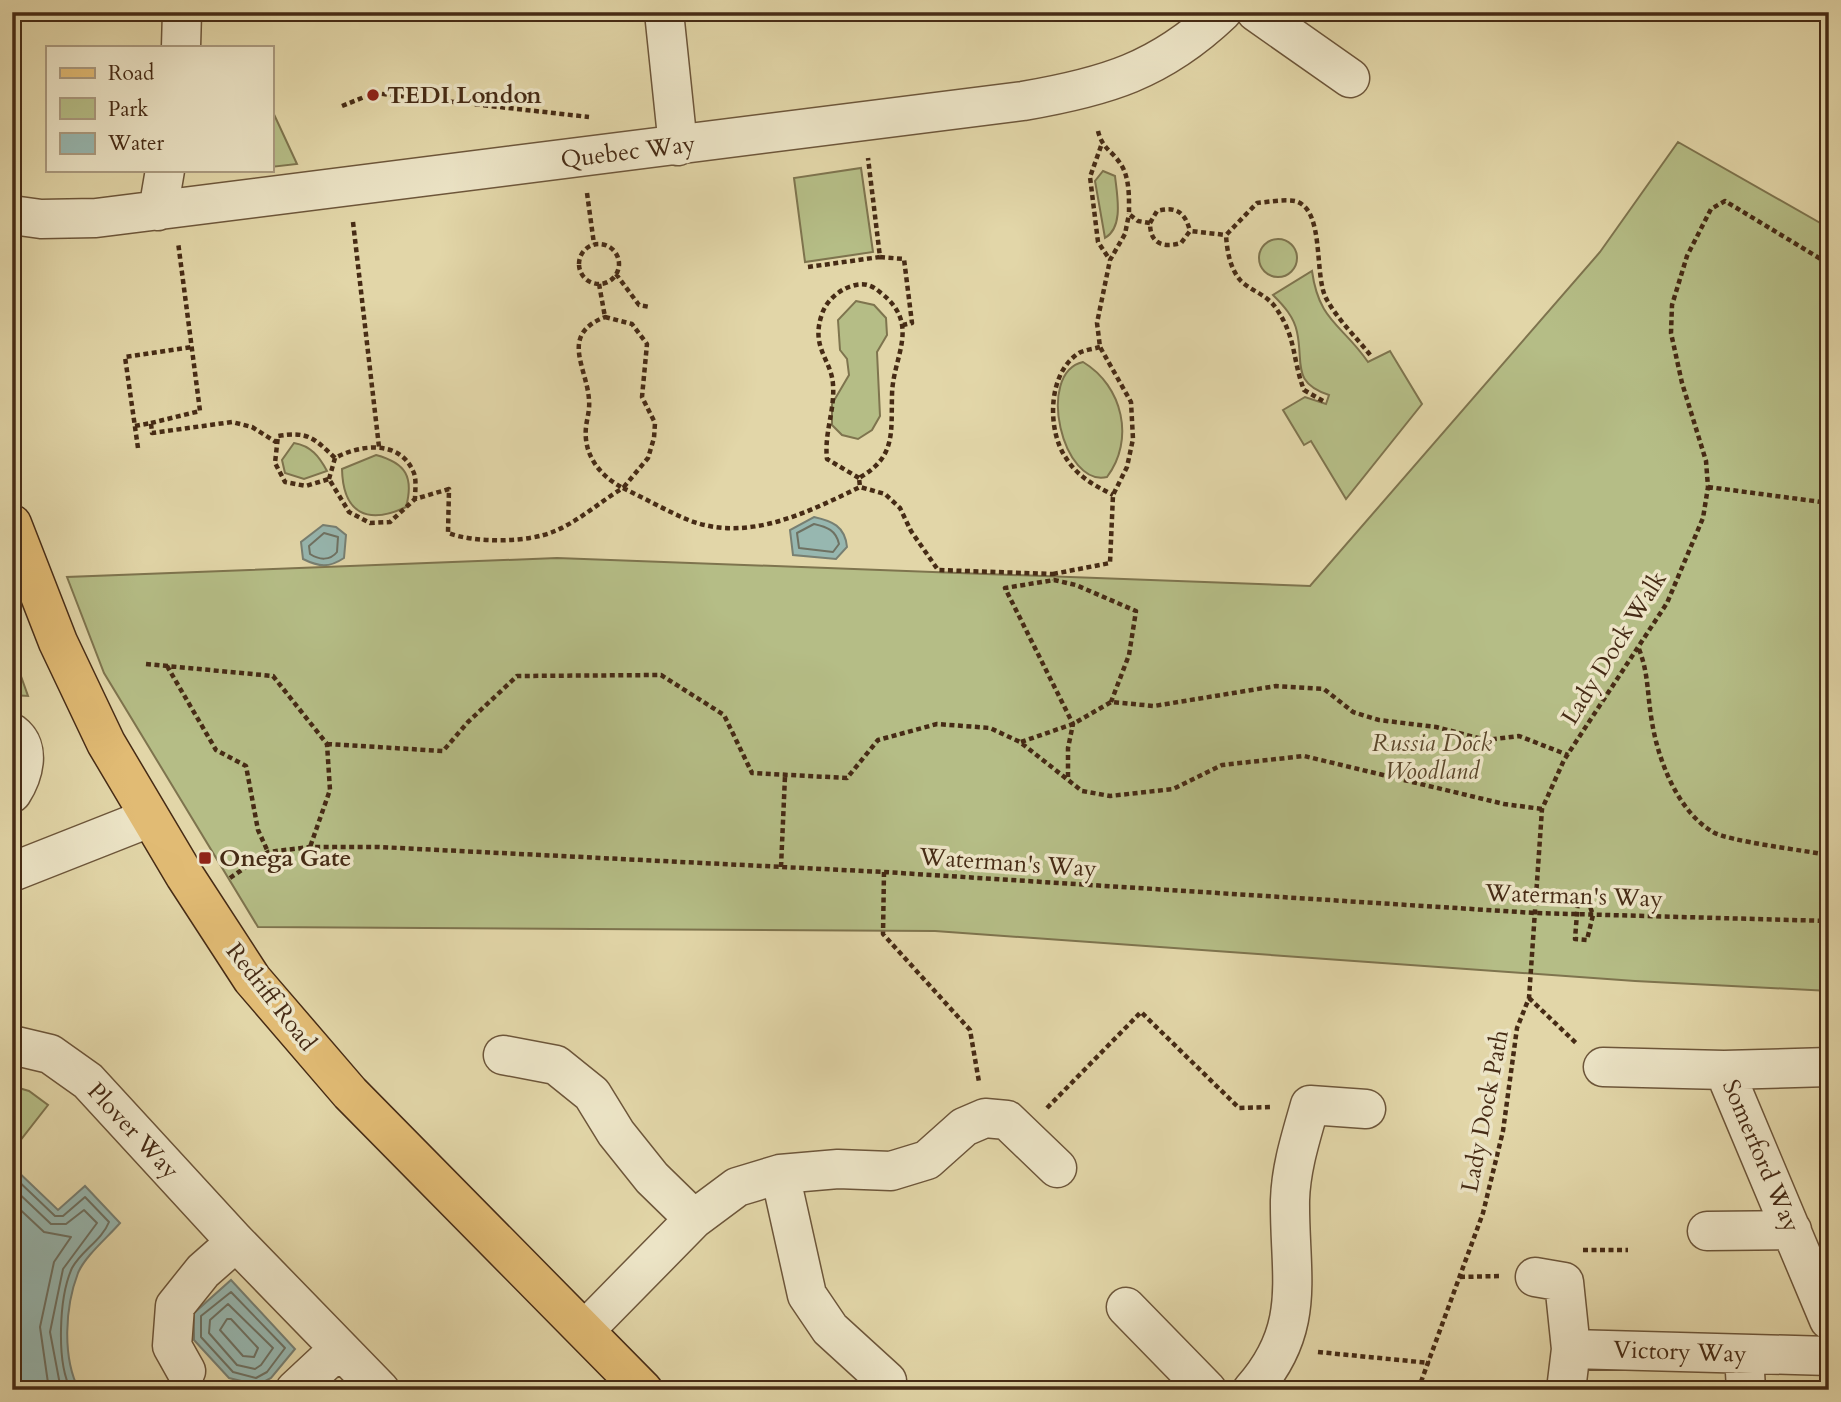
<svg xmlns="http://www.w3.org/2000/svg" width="1841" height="1402" viewBox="0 0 1841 1402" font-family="Cardo,serif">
<rect width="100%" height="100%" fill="#e2d6a8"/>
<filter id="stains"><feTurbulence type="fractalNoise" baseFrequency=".00286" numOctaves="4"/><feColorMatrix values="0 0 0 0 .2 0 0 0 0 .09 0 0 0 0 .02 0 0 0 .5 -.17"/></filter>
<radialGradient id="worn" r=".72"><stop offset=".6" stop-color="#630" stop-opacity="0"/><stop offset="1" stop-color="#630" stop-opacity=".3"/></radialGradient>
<path fill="#b5bd86" stroke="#7e744e" stroke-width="2" d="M 271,110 L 272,110 L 297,164 L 271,167 Z
M 1678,142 L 1829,228 L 1829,991 L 1635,981 L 935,931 L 258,927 L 104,673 L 67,577 L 557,558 L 1310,586 L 1600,252 Z
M 861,168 L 873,252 L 805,262 L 794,178 Z
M 1103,171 L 1115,176 C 1117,195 1124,227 1105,238 L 1095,181 Z
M1259 258a19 19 0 1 1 38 0a19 19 0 1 1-38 0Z
M 1312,271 C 1319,322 1342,324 1368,362 L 1390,351 L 1422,404 L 1346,499 L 1311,441 L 1304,445 L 1283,410 L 1305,397 L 1326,404 L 1329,395 C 1291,382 1304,364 1297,332 C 1294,317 1284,306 1273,295 Z
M 856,301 L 874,305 L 886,318 L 887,335 L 877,352 L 880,416 L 872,430 L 858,439 L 842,435 L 832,425 L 832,404 L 849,375 L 847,359 L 840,350 L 838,320 Z
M 1083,362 C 1123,386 1135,440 1107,477 C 1063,488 1035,373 1083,362 Z
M 294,443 C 311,446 319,456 327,471 L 304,479 L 285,473 L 282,460 Z
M 376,455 C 406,463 414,477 406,507 C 368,525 343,514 342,469 Z
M 12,651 L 28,696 L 12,695 Z
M 12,1086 L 29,1091 L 48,1105 L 12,1151 Z"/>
<path fill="#97b7b0" stroke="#777f72" stroke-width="2" d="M 814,517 C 832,521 845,526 847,547 L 836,559 L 793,555 L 790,530 Z
M 323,525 L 336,527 L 346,535 L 344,558 C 329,568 319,567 303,559 L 301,542 Z
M 12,1166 L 58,1210 L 85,1186 L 120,1223 C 108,1237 85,1256 78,1273 C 65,1307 62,1357 79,1390 L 12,1390 Z
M 231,1280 L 295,1349 L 271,1378 L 258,1385 L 229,1378 L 194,1340 L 194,1313 Z"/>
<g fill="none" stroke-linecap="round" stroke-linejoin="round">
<path stroke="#6e7162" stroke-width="2" d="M 814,524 C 827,527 836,530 839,544 L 833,552 L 799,548 L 797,533 Z
M 324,533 L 338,537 L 337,552 C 330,561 319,560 310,554 L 309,546 Z
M 12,1175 L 55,1216 L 63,1216 L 85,1197 L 109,1222 C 102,1240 81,1251 72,1268 C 59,1297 56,1362 71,1390
M 12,1187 L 51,1224 L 66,1224 L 84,1210 L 97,1223 L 63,1269 L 50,1332 L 61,1390
M 12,1202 L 44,1232 L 71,1237 L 54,1262 L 40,1327 L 49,1390
M 231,1292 L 285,1348 L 267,1372 L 256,1378 L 233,1372 L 201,1337 L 201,1316 Z
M 228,1304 L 273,1348 L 261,1365 L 255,1369 L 237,1365 L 209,1333 L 210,1320 Z
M 227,1319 L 231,1319 L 258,1348 L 254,1357 L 243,1356 L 220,1330 Z"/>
<defs>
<path id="minor" d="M 664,12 L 678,146
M 1256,12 L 1350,78
M 181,47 L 182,12
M 158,211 L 165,170
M 12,215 L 41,219 L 96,218 L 1023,101 C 1105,87 1160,71 1222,12
M 12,733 C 32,748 23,776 12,793
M 12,872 L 149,818
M 12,1045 L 50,1054 L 88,1081 L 236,1242 L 380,1390
M 503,1055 L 556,1065 L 592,1094 L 616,1133 L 652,1178 L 694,1219
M 1603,1067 L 1724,1070 L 1829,1320
M 1724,1070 L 1829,1067
M 780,1174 L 807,1295 L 830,1329 L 887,1381
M 1707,1231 L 1792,1230
M 1535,1277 L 1564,1282 L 1571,1349
M 1126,1307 L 1207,1390
M 585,1330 L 694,1219 L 737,1187 L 780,1174 L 838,1169 L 891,1171 L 927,1160 L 964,1127 L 985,1118 L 1007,1120 L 1057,1168
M 1744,1354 L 1746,1390
M 186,1371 L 172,1346 L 175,1306 L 203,1271 L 236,1242
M 295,1390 L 339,1349
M 1252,1390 C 1308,1327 1289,1275 1290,1200 C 1291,1167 1301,1137 1310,1105 L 1366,1109
M 1566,1390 L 1571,1349 L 1829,1356"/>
<path id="major" d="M 12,524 L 58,642 L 106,743 L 185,876 L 252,979 L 350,1093 L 643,1390"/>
</defs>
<use href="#minor" stroke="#6d563a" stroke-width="41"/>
<use href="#major" stroke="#462b15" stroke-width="41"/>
<path stroke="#462b15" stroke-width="4.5" stroke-dasharray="5 3.5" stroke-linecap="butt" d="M 342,106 L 374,93 L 589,117
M 1098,131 C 1102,148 1111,150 1120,163 C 1130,177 1129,198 1129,214 L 1138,221 L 1150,223 C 1150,244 1163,248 1181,243 L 1190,231 L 1226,235
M 1101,146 L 1090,177 L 1098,242 L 1110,260
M 587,193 L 594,244
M 353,222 L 379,447
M 1150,223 L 1157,211 C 1176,206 1185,212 1190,231
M579 264a20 20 0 1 1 40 0a20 20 0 1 1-40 0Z
M 880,257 L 904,259 L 912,323 L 903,325
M 808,267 L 880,257 L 868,158
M 616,274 L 639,305 L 650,307
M 599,284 L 605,317
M 605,317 L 632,324 L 647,344 L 642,397 L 655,423 L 654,438 L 648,458 L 623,488 C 600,476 583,455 586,427 C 587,418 590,410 589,400 C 587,367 559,335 605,317 Z
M 1100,347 C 1093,349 1084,350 1079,353 C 1047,373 1047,431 1066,458 C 1078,477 1094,485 1113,495
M 1323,401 L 1304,390 C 1292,359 1297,339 1276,308 C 1266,294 1251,291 1241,281 C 1230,269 1227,251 1226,235 L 1257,203 C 1268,202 1284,199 1295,201 C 1326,209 1313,277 1327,300 C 1338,320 1357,338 1371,356
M 151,423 L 200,411 L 178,242
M 135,426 L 151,423 L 152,433 L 232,422 L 252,427 L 276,442
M 138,448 L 125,357 L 192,347
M 335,458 C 314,438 308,431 278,436 L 275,463 L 285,482 L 306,486 L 329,479 L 349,512 L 370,523 L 390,522 L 415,499 L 449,489 L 448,533 C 475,543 528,543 555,531 C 579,521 601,501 623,488 C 644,498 665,510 686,519 C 746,544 806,513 860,487 L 885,494 L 900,508 L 911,531 L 938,570 L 1053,574 L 1054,580
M 859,478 L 827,459 C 824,433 835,410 833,385 C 832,360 810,348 822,314 C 826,301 840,289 852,286 C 864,282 872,285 881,293 C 922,325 892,357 892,396 C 891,433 896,457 859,478 L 860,487
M 329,479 L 335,458 C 359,445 399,439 413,471 C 417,478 415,491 415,499
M 1708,487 L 1829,503
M 1053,574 L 1110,563 L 1113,495 L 1127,467 L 1133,439 L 1131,402 L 1100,347 L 1097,323 L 1110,260 L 1125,234 L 1129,214
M 1639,649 C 1649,675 1647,695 1652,722 C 1658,760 1678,812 1713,832 C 1727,841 1807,851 1829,855
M 12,653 L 14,653
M 146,664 L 273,676 L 327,744 L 330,790 L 310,847
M 167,666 L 216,750 L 246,766 L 258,830 L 268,852
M 1021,742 L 1073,724 L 1111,702 L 1154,706 L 1276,686 L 1324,689 L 1353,712 L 1379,720 L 1436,727 L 1486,740 L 1519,736 L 1568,755
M 327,744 L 443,751 L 468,722 L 517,676 L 661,675 L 724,715 L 752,773 L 847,778 L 878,740 L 937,724 L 990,728 L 1020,742 L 1082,791 L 1110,796 L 1173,789 L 1222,765 L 1304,756 L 1504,804 L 1542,809
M 1068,777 L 1068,748 L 1073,724 L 1005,588 L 1054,580 L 1076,585 L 1136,611 L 1129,655 L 1111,702
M 781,867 L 785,776
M 884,872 L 883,934 L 970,1030 L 979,1082
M 230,878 L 268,852 L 310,847 L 379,847 L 884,872 L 1535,913 L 1829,921
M 1578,901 L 1588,901 L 1593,915 L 1587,940 L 1575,939 Z
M 1529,998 L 1576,1043
M 1047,1108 L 1141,1012 L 1239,1108 L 1273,1107
M 1583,1250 L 1628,1250
M 1460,1277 L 1499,1276
M 1318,1352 L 1430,1363
M 1418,1390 L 1483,1213 L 1503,1131 L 1517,1028 L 1529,998 L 1542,809 L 1564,760 L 1667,603 L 1703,518 L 1708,487 L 1706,461 L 1682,383 L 1671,333 L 1672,305 L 1687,256 L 1711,209 L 1725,201 L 1829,264"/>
<use href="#minor" stroke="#ece4c6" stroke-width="38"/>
<use href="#major" stroke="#e1bb74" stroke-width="38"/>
</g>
<g fill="#8f2418" stroke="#ece4c6" stroke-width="2.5">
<circle cx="373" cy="95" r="7"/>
<rect x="198" y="851" width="14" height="14" rx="3.5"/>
</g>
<g text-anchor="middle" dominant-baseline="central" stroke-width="7" stroke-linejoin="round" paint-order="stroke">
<g font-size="24" font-weight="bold" fill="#462b15" stroke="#ece4c6" text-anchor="start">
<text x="387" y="95">TEDI London</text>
<text x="219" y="858">Onega Gate</text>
</g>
<g font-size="24" fill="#462b15" stroke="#ece4c6">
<text transform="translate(628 152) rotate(-7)">Quebec Way</text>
<text transform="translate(1614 648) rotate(-58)">Lady Dock Walk</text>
<text transform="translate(1008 863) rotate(4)">Waterman's Way</text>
<text transform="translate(1574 896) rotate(2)">Waterman's Way</text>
<text transform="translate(271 997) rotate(52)">Redriff Road</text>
<text transform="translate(1485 1111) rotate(-79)">Lady Dock Path</text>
<text transform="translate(133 1131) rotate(47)">Plover Way</text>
<text transform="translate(1761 1156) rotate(67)">Somerford Way</text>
<text transform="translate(1680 1352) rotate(2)">Victory Way</text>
</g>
<g font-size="24" font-style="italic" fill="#5c482c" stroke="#ece4c6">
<text x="1432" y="743">Russia Dock<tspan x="1432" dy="28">Woodland</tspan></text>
</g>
</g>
<rect width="1841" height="1402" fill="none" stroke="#e2d6a8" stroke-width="42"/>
<rect x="14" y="14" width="1813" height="1374" fill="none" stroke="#462b15" stroke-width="3.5"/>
<rect x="21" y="21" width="1799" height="1360" fill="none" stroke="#462b15" stroke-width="2"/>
<rect x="46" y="46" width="228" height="126" fill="#ece4c6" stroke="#aa9a7f" stroke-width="2"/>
<rect x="60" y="68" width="35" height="10" fill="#e1bb74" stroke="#aa9a7f" stroke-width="2"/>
<text x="108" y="80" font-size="21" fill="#462b15">Road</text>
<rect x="60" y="98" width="35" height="21" fill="#b5bd86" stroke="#aa9a7f" stroke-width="2"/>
<text x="108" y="116" font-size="21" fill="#462b15">Park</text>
<rect x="60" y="133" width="35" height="21" fill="#97b7b0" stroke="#aa9a7f" stroke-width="2"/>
<text x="108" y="150" font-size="21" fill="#462b15">Water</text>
<rect width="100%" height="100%" filter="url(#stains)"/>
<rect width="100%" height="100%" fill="url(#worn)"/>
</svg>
